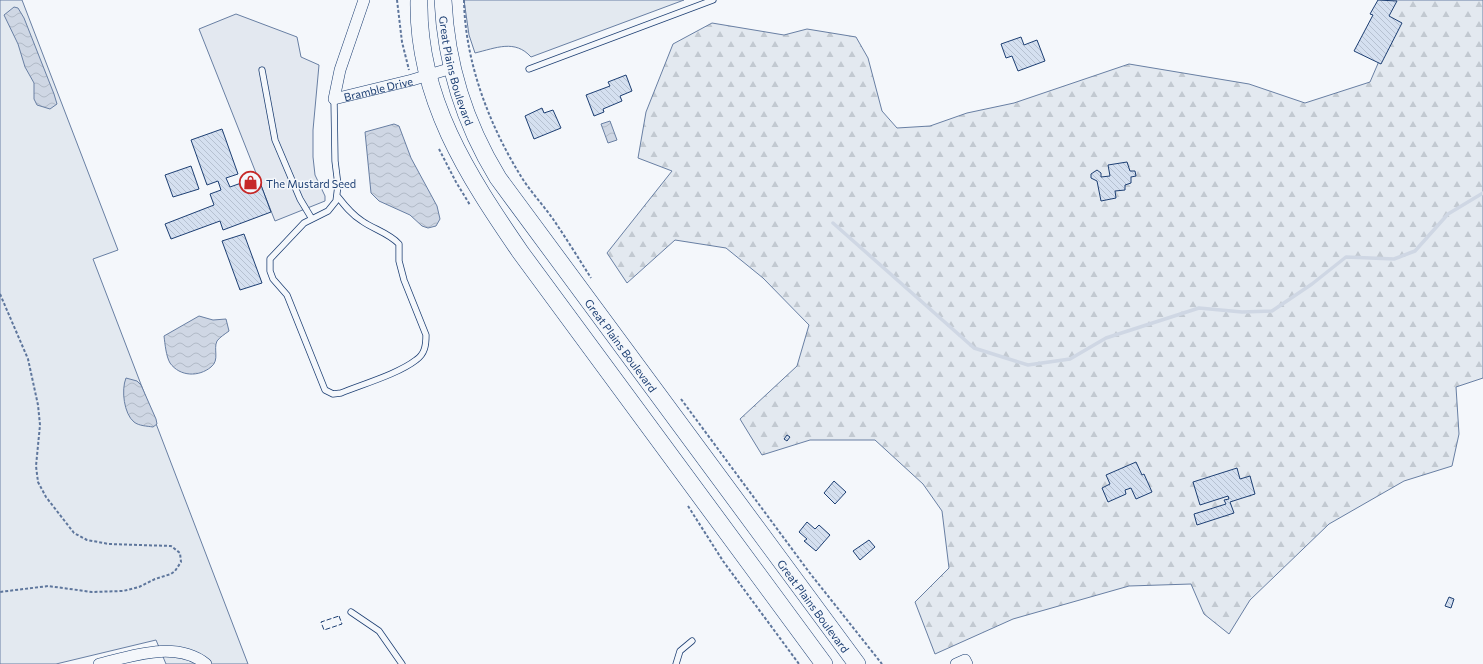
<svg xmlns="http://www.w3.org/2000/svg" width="1483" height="664" viewBox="0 0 1483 664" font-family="Commissioner,sans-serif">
<defs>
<pattern id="forest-firs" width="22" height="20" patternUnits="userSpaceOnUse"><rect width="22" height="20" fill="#e3e9f0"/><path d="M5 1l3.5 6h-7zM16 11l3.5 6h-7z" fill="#c2c9d1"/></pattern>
<pattern id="water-waves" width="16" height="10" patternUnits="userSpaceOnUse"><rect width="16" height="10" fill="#cfd7e4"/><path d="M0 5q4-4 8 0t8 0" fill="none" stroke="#b1bac7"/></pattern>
<pattern id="building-back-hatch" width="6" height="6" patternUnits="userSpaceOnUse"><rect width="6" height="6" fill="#d5e0f0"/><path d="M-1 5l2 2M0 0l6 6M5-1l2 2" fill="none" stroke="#b6c1d1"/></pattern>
</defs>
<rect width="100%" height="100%" fill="#f4f7fb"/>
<path fill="#e3e9f0" stroke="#687fa3" d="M 0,0 L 22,0 L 118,250 L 93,259 L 248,664 L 166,664 L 156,640 L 56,664 L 0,664 Z
M 464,0 L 684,0 L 531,57 C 515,39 496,48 475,53 L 469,35 Z"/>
<path fill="url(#forest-firs)" stroke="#687fa3" d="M 1382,0 L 1483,0 L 1483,378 L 1456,387 L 1459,434 L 1452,466 L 1404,481 L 1329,524 L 1250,600 L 1229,634 L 1204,614 L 1191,584 L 1129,586 L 1013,619 L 935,654 L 915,602 L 949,568 L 942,511 L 923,484 L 875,440 L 810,440 L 762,455 L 740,419 L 797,366 L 809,325 L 763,278 L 726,248 L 675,240 L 627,283 L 607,253 L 672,171 L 638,158 L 646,112 L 673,44 L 712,23 L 784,35 L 807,29 L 856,37 L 868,58 L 882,111 L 897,128 L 930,126 L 967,113 L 1014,103 L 1129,64 L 1249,84 L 1305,103 L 1370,82 L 1392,31 Z"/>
<path fill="#e3e8f0" stroke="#687fa3" d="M 236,14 L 297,37 L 301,57 L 319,65 L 313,130 L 313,157 L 315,175 L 325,196 L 325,201 L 275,221 L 199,29 Z"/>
<path fill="url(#water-waves)" stroke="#687fa3" d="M 14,7 L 18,8 L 24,18 L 54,94 L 57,104 L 50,109 L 37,105 L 34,99 L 34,83 L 25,67 L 18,44 L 4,15 Z
M 610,121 L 617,140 L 608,143 L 601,124 Z
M 394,124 L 399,126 L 411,158 L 437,206 L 440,219 L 436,226 L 428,228 L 422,226 L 410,215 L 379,201 L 371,193 L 365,132 Z
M 199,316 L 213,320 L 226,319 L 229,331 C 225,334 220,337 217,341 C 213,349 220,360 211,367 C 199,377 180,377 170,363 C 166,356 165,344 164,336 Z
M 126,378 L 137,381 L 141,385 L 156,419 L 157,424 L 153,427 C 147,426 139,426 134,422 C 124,414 121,390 126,378 Z"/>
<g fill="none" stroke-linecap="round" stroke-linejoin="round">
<path stroke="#cfd7e4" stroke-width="3.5" d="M 833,223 L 974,348 L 1028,365 L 1070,359 L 1106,338 L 1199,308 L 1242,312 L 1272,311 L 1312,284 L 1346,257 L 1394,259 L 1415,251 L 1448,214 L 1483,193"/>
</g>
<path fill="url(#building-back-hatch)" stroke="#1d3f73" d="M 1378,0 L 1397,1 L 1389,16 L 1402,23 L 1381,64 L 1354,51 L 1373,15 L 1370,14 Z
M 1021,37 L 1024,45 L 1037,40 L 1045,61 L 1018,71 L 1012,56 L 1006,58 L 1001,44 Z
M 626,75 L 632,91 L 620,96 L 622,101 L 603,109 L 604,112 L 594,116 L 586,95 L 610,86 L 608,82 Z
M 542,108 L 544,113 L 553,110 L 561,128 L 534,139 L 525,116 Z
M 222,129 L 238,174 L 226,178 L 230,187 L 258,177 L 271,212 L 223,230 L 220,221 L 171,239 L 165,224 L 214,205 L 210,194 L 221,190 L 218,181 L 207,185 L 191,140 Z
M 1127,162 L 1130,171 L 1135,171 L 1136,176 L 1131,177 L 1131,183 L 1125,185 L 1125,190 L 1115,191 L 1116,198 L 1101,201 L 1097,181 L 1091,178 L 1091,174 L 1097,170 L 1101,173 L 1101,177 L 1110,176 L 1108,165 Z
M 191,166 L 199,189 L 173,197 L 165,175 Z
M 244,234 L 262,283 L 240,290 L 222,241 Z
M 787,435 L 790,437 L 787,441 L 784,439 Z
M 1136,462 L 1142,475 L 1144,474 L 1152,492 L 1136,499 L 1131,488 L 1125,490 L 1126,494 L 1108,502 L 1102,488 L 1110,484 L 1106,475 Z
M 1237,468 L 1240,479 L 1250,476 L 1255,494 L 1230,502 L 1234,513 L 1197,525 L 1194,514 L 1226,504 L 1224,500 L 1229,499 L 1228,496 L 1200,505 L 1193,482 Z
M 834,481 L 846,492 L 835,504 L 824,493 Z
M 807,522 L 815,529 L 819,525 L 830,535 L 816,551 L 804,541 L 807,539 L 799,532 Z
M 869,540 L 875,547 L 860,560 L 853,551 Z
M 1449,597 L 1454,599 L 1451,608 L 1445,606 Z"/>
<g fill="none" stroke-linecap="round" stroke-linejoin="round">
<defs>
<path id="lane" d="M 529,69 L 713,0
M 262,70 L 275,140 L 300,199 L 312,219
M 334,99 L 335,161 L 338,185 L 336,201 L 328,211 L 304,223 L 270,259 L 270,271 L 273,279 L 287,295 L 325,390 L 333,394 L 341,393 C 363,384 398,374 416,360 C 425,354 426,345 426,335 L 404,280 L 399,261 L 399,244 C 389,233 373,229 362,221 C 352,215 345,206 338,197
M 351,612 L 379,631 L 402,664
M 676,664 L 680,651 L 692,641"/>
<g id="street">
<path id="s1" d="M 364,0 L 340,70 L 334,99 L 412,80 L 452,68"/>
<path d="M 99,664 C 132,656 176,640 206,664"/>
<path d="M 956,664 L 965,660 L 967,664"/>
</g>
<g id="primary">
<path d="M 419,0 C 417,98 468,176 521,253 L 824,664"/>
<path id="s2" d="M 443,0 C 446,64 465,124 498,178 L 857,664"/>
</g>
</defs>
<use href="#lane" stroke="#1d3f73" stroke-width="7"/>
<use href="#street" stroke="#1d3f73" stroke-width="12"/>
<use href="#primary" stroke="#1d3f73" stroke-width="18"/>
<path stroke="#5e769c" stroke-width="2" stroke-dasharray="3 2" stroke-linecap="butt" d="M 397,0 L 402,42 L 409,70
M 464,0 C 465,62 489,125 522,178 C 531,192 543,205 553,219 C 566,238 579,259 591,278
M 439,149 L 456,182 L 470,205
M 0,294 L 28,359 L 38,405 L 40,425 L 36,466 L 38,482 L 46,497 L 74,533 L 87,540 L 109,544 L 171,546 L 180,553 L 181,562 L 175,571 L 171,574 L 155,579 L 139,587 L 123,591 L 92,592 L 48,586 L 0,592
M 681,399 L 809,572 L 882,664
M 688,506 L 723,561 L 799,664"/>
<use href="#lane" stroke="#f4f7fb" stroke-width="5.5"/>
<use href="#street" stroke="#f4f7fb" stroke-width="11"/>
<use href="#primary" stroke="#f4f7fb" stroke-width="17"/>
<path stroke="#1d3f73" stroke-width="1" stroke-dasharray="5 2" stroke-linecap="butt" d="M 339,616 L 342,624 L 324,630 L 321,622 Z"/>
</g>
<defs>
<symbol id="shop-ring" viewBox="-11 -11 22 22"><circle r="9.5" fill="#f4f7fb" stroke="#c62828" stroke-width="1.5"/><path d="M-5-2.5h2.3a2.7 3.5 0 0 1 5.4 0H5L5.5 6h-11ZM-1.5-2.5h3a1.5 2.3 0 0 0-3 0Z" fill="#c62828"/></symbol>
</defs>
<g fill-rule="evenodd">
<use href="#shop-ring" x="238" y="170" width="25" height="25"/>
</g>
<g text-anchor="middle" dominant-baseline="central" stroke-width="3" stroke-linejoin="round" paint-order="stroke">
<g font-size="11" fill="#1d3f73" stroke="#f4f7fb">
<text stroke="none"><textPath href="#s2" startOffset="72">Great Plains Boulevard</textPath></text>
<text stroke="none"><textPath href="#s1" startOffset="149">Bramble Drive</textPath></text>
<text stroke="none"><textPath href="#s2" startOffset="396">Great Plains Boulevard</textPath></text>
<text stroke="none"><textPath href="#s2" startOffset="720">Great Plains Boulevard</textPath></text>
</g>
<g font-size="11" fill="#1d3f73" stroke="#f4f7fb" text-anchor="start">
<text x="266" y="183">The Mustard Seed</text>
</g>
</g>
</svg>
